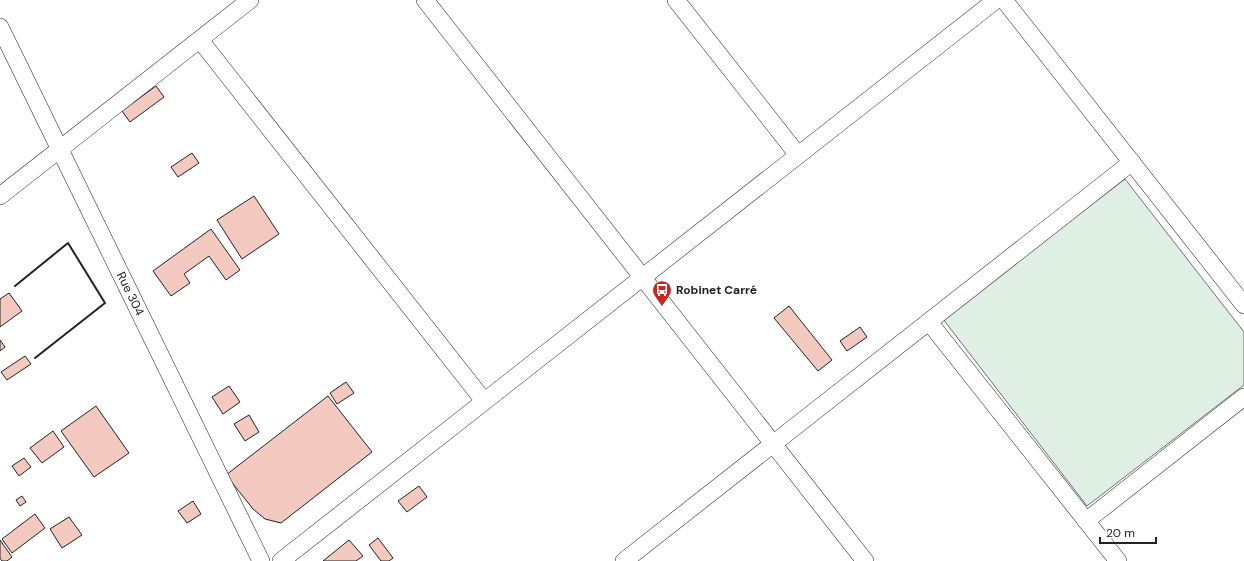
<svg xmlns="http://www.w3.org/2000/svg" width="1244" height="561" viewBox="0 0 1244 561" font-family="'DM Sans',sans-serif">
<rect width="100%" height="100%" fill="#fff"/>
<path fill="#e0efe3" stroke="#6f6f6f" d="M 1125,179 L 1244,332 L 1244,385 L 1087,506 L 943,319 Z"/>
<path fill="#f3c9c0" stroke="#222" d="M 156,86 L 164,97 L 130,122 L 122,111 Z
M 192,153 L 199,163 L 178,177 L 171,167 Z
M 254,196 L 279,234 L 242,259 L 217,220 Z
M 211,229 L 240,270 L 226,280 L 209,256 L 184,274 L 190,283 L 171,296 L 153,271 Z
M 9,293 L 22,311 L 0,327 L 0,299 Z
M 789,306 L 832,360 L 818,371 L 774,318 Z
M 860,327 L 867,337 L 847,351 L 840,341 Z
M 0,340 L 5,347 L 0,351 Z
M 25,356 L 31,364 L 7,380 L 1,372 Z
M 346,382 L 354,393 L 337,404 L 330,393 Z
M 229,386 L 240,402 L 223,414 L 212,397 Z
M 328,396 L 372,452 L 281,523 L 265,519 L 253,509 L 226,475 Z
M 96,406 L 129,453 L 94,477 L 61,431 Z
M 249,415 L 259,432 L 245,441 L 234,424 Z
M 53,431 L 64,447 L 42,463 L 30,448 Z
M 24,458 L 31,467 L 19,476 L 12,466 Z
M 419,486 L 427,497 L 407,512 L 398,501 Z
M 22,496 L 26,502 L 20,506 L 16,500 Z
M 193,501 L 201,514 L 187,523 L 178,511 Z
M 35,514 L 45,528 L 12,553 L 2,539 Z
M 69,517 L 82,535 L 62,548 L 50,529 Z
M 378,538 L 393,558 L 389,561 L 381,561 L 369,545 Z
M 0,540 L 12,557 L 7,561 L 2,561 L 0,558 Z
M 349,540 L 363,556 L 356,561 L 323,561 Z"/>
<g fill="none" stroke-linecap="round" stroke-linejoin="round">
<defs>
<g id="minor">
<path d="M 425,0 L 865,561"/>
<path d="M 676,0 L 798,155"/>
<path d="M 1004,0 L 1244,305"/>
<path id="s1" d="M 0,27 L 261,561"/>
<path d="M 200,40 L 484,401"/>
<path d="M 0,196 L 250,0"/>
<path d="M 929,322 L 1118,561"/>
<path d="M 1086,521 L 1244,397"/>
<path d="M 281,561 L 996,0"/>
<path d="M 624,561 L 1132,162"/>
</g>
</defs>
<use href="#minor" stroke="#222" stroke-width="18"/>
<use href="#minor" stroke="#fff" stroke-width="17"/>
<path stroke="#222" stroke-width="2" d="M 15,286 L 68,243 L 105,303 L 35,358"/>
</g>
<defs>
<symbol id="bus-pin" viewBox="-11 -11 22 30"><path d="M0 17L-7.5 6A9.5 9.5 0 1 1 7.5 6Z" fill="#c62828" stroke="#fff"/><path d="M-5-6H5V4H4V6H2V4H-2V6H-4V4H-5ZM-3.5-4V0h7V-4ZM-3.5 1.2v1.5H-2V1.2ZM2 1.2v1.5H3.5V1.2Z" fill="#fff"/></symbol>
</defs>
<g fill-rule="evenodd">
<use href="#bus-pin" x="651" y="279" width="22" height="30"/>
</g>
<g text-anchor="middle" dominant-baseline="central" stroke-width="3" stroke-linejoin="round" paint-order="stroke">
<g font-size="12" font-weight="bold" fill="#222" stroke="#fff" text-anchor="start">
<text x="676" y="290">Robinet Carré</text>
</g>
<g font-size="12" fill="#222" stroke="#fff">
<text stroke="none"><textPath href="#s1" startOffset="297">Rue 304</textPath></text>
</g>
</g>
<path d="M1100 537v6h56v-6" fill="none" stroke="#222222" stroke-width="2"/>
<text x="1106" y="537" font-size="12" fill="#222222" stroke="#ffffff" stroke-width="3" paint-order="stroke">20 m</text>
</svg>
